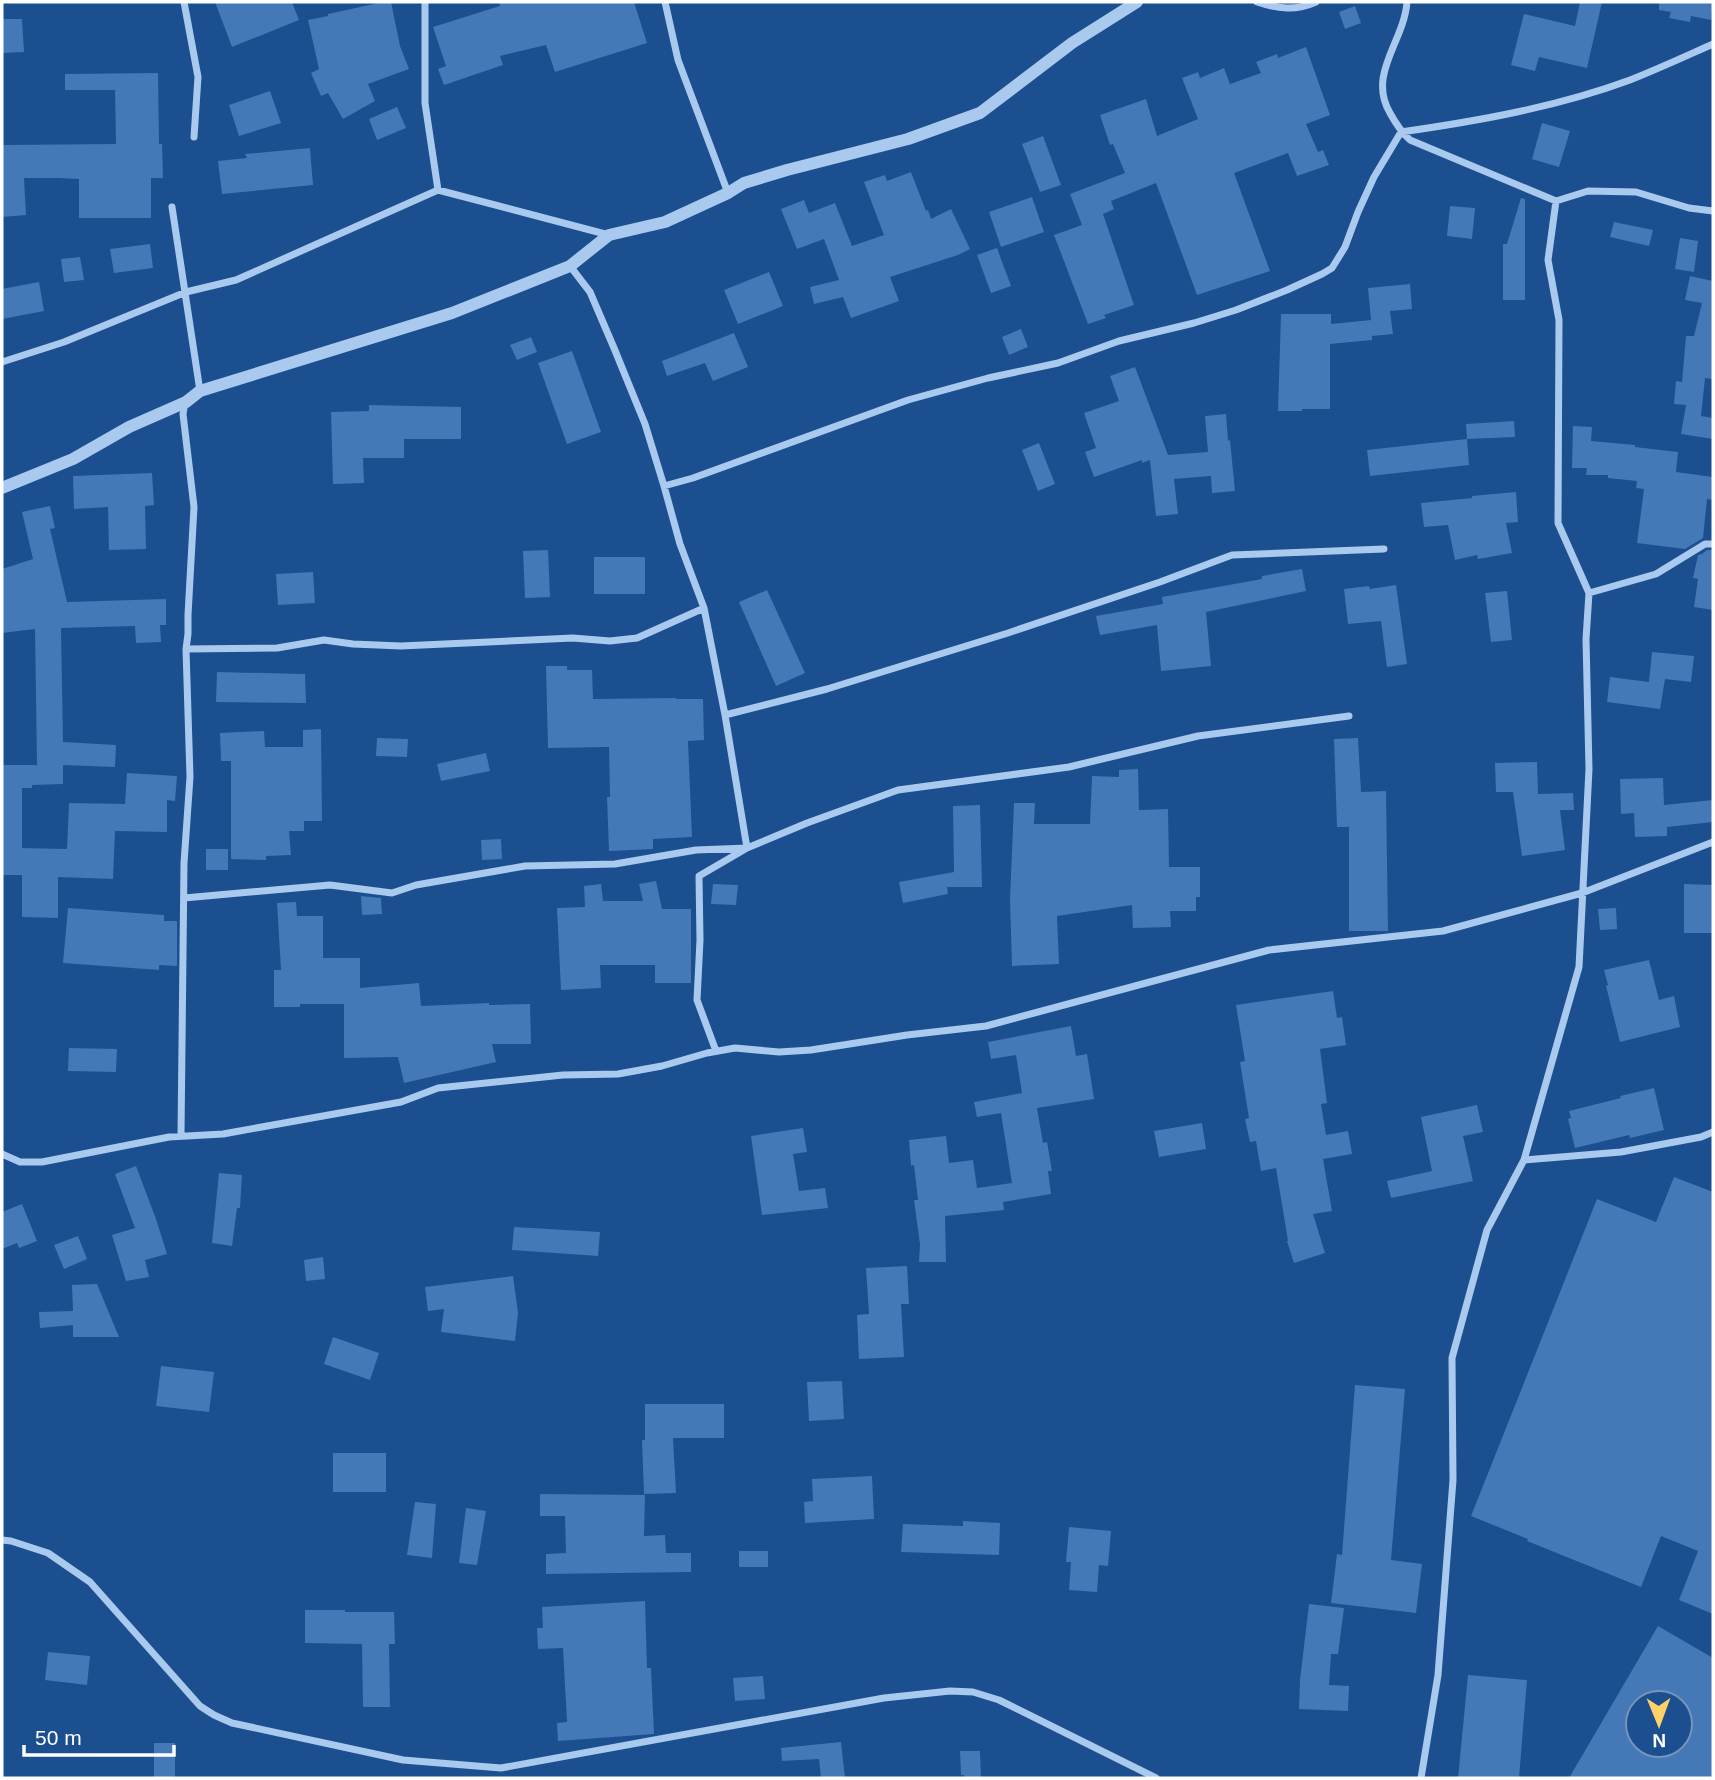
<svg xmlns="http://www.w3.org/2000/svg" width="1715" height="1780" viewBox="0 0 1715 1780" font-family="Arial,sans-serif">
<rect width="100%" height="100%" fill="#1b4f8f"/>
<path fill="#4478b7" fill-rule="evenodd" d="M 215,2 L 292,2 L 299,20 L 232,47 Z
M 383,2 L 391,2 L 400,46 L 409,69 L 368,84 L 375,101 L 343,119 L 328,93 L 321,96 L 311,73 L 319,69 L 308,20 L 328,16 L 328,14 Z
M 499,2 L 634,2 L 647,43 L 555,72 L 546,45 L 500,56 L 503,65 L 444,85 L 438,69 L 446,66 L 433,27 L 500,6 Z
M 1580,2 L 1602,2 L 1587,68 L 1539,57 L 1535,71 L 1511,65 L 1524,14 L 1575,26 Z
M 1659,2 L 1713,2 L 1711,20 L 1691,16 L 1690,22 L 1669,18 L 1671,12 L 1659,10 Z
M 1355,6 L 1361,23 L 1345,29 L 1339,12 Z
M 2,19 L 22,19 L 24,52 L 2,53 Z
M 1306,47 L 1330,115 L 1306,124 L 1318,152 L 1323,150 L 1329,165 L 1297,176 L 1288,153 L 1234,173 L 1270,271 L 1197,295 L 1156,183 L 1111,201 L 1114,209 L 1103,214 L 1134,305 L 1104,315 L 1106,318 L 1088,324 L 1054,235 L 1082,225 L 1070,194 L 1125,173 L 1113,144 L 1110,145 L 1100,115 L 1146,99 L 1157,136 L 1198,119 L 1182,78 L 1198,72 L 1200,78 L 1224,68 L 1230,84 L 1261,73 L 1256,62 L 1277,54 L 1278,58 Z
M 158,73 L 159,144 L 162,144 L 163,178 L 151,178 L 151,218 L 79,218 L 79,179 L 58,178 L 24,178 L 26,215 L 2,217 L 2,145 L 116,144 L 115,90 L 65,90 L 65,74 Z
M 270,91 L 281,123 L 239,136 L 229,105 Z
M 397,107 L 406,128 L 377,140 L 369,119 Z
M 1542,123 L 1570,131 L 1559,167 L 1532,159 Z
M 1043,136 L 1061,185 L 1040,192 L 1022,144 Z
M 310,148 L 313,185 L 222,194 L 218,161 L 247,158 L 245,154 Z
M 911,172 L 926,211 L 928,210 L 931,219 L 951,209 L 970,249 L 958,255 L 890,277 L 899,301 L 851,318 L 843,297 L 814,304 L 810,287 L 839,280 L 824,239 L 797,249 L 781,209 L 804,200 L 809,213 L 835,203 L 852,246 L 884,235 L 864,182 L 885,175 L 887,181 Z
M 1032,197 L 1044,232 L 1001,247 L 989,212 Z
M 1521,198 L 1525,199 L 1525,300 L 1503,300 L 1503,244 L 1507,244 Z
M 1450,206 L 1475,208 L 1472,239 L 1447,236 Z
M 1614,222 L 1653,230 L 1649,246 L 1610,237 Z
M 1680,238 L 1698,241 L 1694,272 L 1675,269 Z
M 150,244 L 153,268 L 114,273 L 110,249 Z
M 997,248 L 1011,286 L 991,293 L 977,255 Z
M 80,257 L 84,280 L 64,282 L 61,259 Z
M 769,272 L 783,306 L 738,324 L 724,290 Z
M 1690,276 L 1713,281 L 1713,369 L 1712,379 L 1705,378 L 1701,416 L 1713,418 L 1713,439 L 1681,434 L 1686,405 L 1674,404 L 1676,381 L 1682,382 L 1686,336 L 1694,336 L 1702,303 L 1685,300 Z
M 39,282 L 44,311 L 2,319 L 2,289 Z
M 1410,284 L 1412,309 L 1390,311 L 1393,334 L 1372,336 L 1372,340 L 1330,344 L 1330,409 L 1302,409 L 1302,411 L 1278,411 L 1281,314 L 1331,314 L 1331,324 L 1371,320 L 1368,288 Z
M 1021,329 L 1028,347 L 1009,355 L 1002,337 Z
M 734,333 L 748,367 L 713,381 L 705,363 L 667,376 L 662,361 Z
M 531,337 L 537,352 L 517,360 L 510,345 Z
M 572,351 L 601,432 L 567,444 L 538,363 Z
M 1135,367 L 1168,455 L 1208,452 L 1205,416 L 1226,414 L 1228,441 L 1230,440 L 1235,491 L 1212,493 L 1211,476 L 1174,479 L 1178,514 L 1156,516 L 1150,460 L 1142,463 L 1142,460 L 1094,477 L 1085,452 L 1096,448 L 1084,413 L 1119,401 L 1110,376 Z
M 369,405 L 461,407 L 461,439 L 404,439 L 404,458 L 363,458 L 364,483 L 333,484 L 331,412 L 369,411 Z
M 1514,421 L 1515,437 L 1467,439 L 1466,424 Z
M 1573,426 L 1592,427 L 1591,441 L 1635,445 L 1635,447 L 1678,452 L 1676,472 L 1713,477 L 1713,500 L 1707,499 L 1703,538 L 1685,549 L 1637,543 L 1644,489 L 1636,488 L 1637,481 L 1608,478 L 1608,475 L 1586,475 L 1587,468 L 1572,468 Z
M 1467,439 L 1469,465 L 1370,476 L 1367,450 Z
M 1039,443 L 1055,484 L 1038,491 L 1022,450 Z
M 152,473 L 154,505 L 145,506 L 146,549 L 109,550 L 108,507 L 74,509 L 73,476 Z
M 1516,492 L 1518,522 L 1506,523 L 1512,553 L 1478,559 L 1477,555 L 1455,560 L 1448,525 L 1424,527 L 1421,503 L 1472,498 L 1472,496 Z
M 50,506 L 55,528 L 50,529 L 67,602 L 166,599 L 166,625 L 160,625 L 161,642 L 136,643 L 135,626 L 61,628 L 63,742 L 116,745 L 115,767 L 63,765 L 63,784 L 32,785 L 32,788 L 22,788 L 22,848 L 67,849 L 69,803 L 125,804 L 127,773 L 177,776 L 175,801 L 167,800 L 167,832 L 115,831 L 113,879 L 58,877 L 58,918 L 22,917 L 22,875 L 2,875 L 2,765 L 37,765 L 35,629 L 2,633 L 2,569 L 33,559 L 22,512 Z
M 548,550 L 550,597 L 525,598 L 523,551 Z
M 1707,550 L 1713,550 L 1713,610 L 1694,607 L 1698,579 L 1693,578 L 1698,555 L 1702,554 Z
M 594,557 L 645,557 L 645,594 L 594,594 Z
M 1302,569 L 1306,591 L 1206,612 L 1211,666 L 1161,671 L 1157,625 L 1100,635 L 1096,616 L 1163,604 L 1162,597 L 1262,579 L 1262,576 Z
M 313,572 L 315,603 L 278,605 L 276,574 Z
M 1396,585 L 1407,664 L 1387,667 L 1381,621 L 1348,624 L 1344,589 L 1369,586 L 1370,589 Z
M 767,590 L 805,673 L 776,686 L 739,602 Z
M 1507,591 L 1512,640 L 1491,642 L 1485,593 Z
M 1652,652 L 1694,656 L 1691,682 L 1665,679 L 1660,709 L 1607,702 L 1610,677 L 1649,682 Z
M 546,666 L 567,666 L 567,670 L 592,670 L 593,699 L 676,698 L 676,699 L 703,699 L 704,740 L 688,741 L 692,837 L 653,839 L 653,849 L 609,851 L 607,797 L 610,797 L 609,747 L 548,748 Z
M 217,672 L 305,674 L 306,703 L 216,702 Z
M 321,729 L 322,821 L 304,821 L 304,831 L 289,831 L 291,855 L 266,856 L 266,860 L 231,859 L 231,761 L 221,761 L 220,733 L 264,731 L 265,747 L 303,747 L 303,730 Z
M 377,738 L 408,739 L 407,757 L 376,756 Z
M 1358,738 L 1361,792 L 1386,791 L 1388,931 L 1349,931 L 1349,827 L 1337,827 L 1334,739 Z
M 486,753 L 490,771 L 441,781 L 437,764 Z
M 1537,762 L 1538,794 L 1573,793 L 1574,810 L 1560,810 L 1565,850 L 1522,856 L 1513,792 L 1496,792 L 1495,763 Z
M 1138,769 L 1139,810 L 1168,809 L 1169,867 L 1200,867 L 1200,897 L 1196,897 L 1196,911 L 1170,911 L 1171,927 L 1133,928 L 1132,905 L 1057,916 L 1059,964 L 1012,966 L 1010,899 L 1014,803 L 1035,803 L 1034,824 L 1090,824 L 1092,776 L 1119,777 L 1119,770 Z
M 1663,778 L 1664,805 L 1713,800 L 1713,822 L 1667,827 L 1667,836 L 1635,837 L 1634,813 L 1621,814 L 1620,779 Z
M 980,805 L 982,887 L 947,887 L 948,894 L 903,903 L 899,882 L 954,872 L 953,806 Z
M 501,839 L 502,859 L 482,860 L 481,840 Z
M 206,849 L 228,849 L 228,870 L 206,870 Z
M 656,881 L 662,909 L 691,909 L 691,983 L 655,983 L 655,965 L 600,965 L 601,988 L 561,990 L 557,908 L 585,907 L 584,886 L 601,884 L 603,901 L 643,901 L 639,884 Z
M 713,884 L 738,885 L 736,905 L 711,904 Z
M 1684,884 L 1713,885 L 1713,933 L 1684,933 Z
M 361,896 L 381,898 L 382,914 L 362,915 Z
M 296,902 L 297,916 L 323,916 L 323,958 L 360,958 L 360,988 L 419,983 L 421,1006 L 489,1003 L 489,1005 L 530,1004 L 531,1044 L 492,1044 L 496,1062 L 404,1083 L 398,1057 L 344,1058 L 344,1004 L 300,1004 L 300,1007 L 274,1007 L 274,970 L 281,970 L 277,903 Z
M 68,908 L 164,915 L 164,921 L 177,921 L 177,966 L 159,965 L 159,970 L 63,963 Z
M 1616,908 L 1617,929 L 1600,930 L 1598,909 Z
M 1649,960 L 1659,1000 L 1674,996 L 1680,1027 L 1620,1042 L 1606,986 L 1608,985 L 1604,970 Z
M 1333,991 L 1337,1018 L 1342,1017 L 1346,1045 L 1320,1049 L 1327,1103 L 1321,1104 L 1326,1135 L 1348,1131 L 1352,1154 L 1323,1159 L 1332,1211 L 1313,1214 L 1325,1253 L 1294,1263 L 1287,1241 L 1288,1241 L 1276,1168 L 1261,1171 L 1256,1141 L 1250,1142 L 1245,1119 L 1249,1118 L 1240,1062 L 1245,1061 L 1236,1005 Z
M 1071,1026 L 1076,1056 L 1087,1054 L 1094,1099 L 1037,1108 L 1043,1143 L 1047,1142 L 1052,1171 L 1048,1171 L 1051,1194 L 1003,1202 L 1004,1210 L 945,1216 L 946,1262 L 919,1262 L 920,1244 L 914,1200 L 918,1200 L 914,1165 L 911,1166 L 909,1140 L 946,1136 L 949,1163 L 973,1160 L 977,1188 L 1012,1183 L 1001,1113 L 977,1117 L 974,1102 L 1022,1093 L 1016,1055 L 991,1059 L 988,1042 Z
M 69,1048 L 117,1049 L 116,1072 L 68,1071 Z
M 1654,1088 L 1664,1130 L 1630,1138 L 1629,1135 L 1575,1148 L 1568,1119 L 1571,1118 L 1569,1111 L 1621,1098 L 1620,1096 Z
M 1477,1105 L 1483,1132 L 1463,1136 L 1473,1181 L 1391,1198 L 1387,1181 L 1432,1171 L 1421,1117 Z
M 1202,1123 L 1206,1149 L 1159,1157 L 1154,1131 Z
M 803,1128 L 807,1152 L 793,1154 L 799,1191 L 825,1188 L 828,1208 L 762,1215 L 751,1136 Z
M 136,1166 L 156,1219 L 167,1254 L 145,1260 L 149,1277 L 126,1281 L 112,1235 L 135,1228 L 115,1174 Z
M 219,1173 L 242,1175 L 240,1208 L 237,1208 L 232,1246 L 212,1243 Z
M 1674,1177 L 1713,1192 L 1713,1614 L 1679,1600 L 1698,1551 L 1661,1536 L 1641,1587 L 1527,1541 L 1528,1539 L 1471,1516 L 1597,1199 L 1656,1222 Z
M 22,1204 L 37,1241 L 19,1248 L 17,1243 L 2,1249 L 2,1212 Z
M 514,1227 L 600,1232 L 598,1256 L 512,1250 Z
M 78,1236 L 87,1259 L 64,1269 L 54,1245 Z
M 323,1257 L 325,1279 L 306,1281 L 304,1260 Z
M 907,1266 L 909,1304 L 901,1304 L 904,1357 L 859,1359 L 857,1315 L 869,1314 L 866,1268 Z
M 513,1276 L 518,1313 L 515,1341 L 441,1332 L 444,1309 L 428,1311 L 425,1287 Z
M 97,1284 L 119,1337 L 73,1337 L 73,1325 L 40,1328 L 39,1312 L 73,1311 L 72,1285 Z
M 333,1337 L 379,1353 L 370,1380 L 324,1364 Z
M 161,1366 L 214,1372 L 209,1412 L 156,1406 Z
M 842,1381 L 844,1419 L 809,1421 L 807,1382 Z
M 1355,1385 L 1405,1389 L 1391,1560 L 1422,1564 L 1416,1613 L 1331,1603 L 1337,1554 L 1342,1555 Z
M 645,1404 L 724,1404 L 724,1438 L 673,1438 L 676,1493 L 644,1494 L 642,1440 L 645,1440 Z
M 333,1453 L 386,1453 L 386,1492 L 333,1492 Z
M 872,1476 L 874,1519 L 805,1523 L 804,1502 L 813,1501 L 812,1479 Z
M 540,1494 L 645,1495 L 644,1536 L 665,1535 L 666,1553 L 691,1553 L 691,1572 L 546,1574 L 546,1554 L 566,1553 L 565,1516 L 540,1516 Z
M 415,1502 L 436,1504 L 432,1558 L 407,1555 Z
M 466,1508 L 486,1511 L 477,1565 L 459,1563 Z
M 963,1521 L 1000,1523 L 999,1555 L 901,1552 L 903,1524 L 963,1526 Z
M 1069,1527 L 1111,1531 L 1108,1566 L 1099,1565 L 1097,1592 L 1069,1590 L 1071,1562 L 1066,1562 Z
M 739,1551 L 768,1551 L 768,1567 L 739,1567 Z
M 645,1601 L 647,1668 L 651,1668 L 654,1734 L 558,1741 L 557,1723 L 567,1722 L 563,1648 L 538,1649 L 537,1628 L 543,1628 L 542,1607 Z
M 1309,1604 L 1344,1608 L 1338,1654 L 1331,1654 L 1329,1685 L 1349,1686 L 1348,1711 L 1299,1709 L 1300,1680 Z
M 305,1610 L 345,1610 L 345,1612 L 394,1612 L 395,1644 L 389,1644 L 390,1707 L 363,1707 L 362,1644 L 305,1643 Z
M 1658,1626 L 1713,1658 L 1713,1778 L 1569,1778 ZM 1638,1703 L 1680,1703 L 1680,1745 L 1638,1745 Z
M 48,1652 L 90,1656 L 87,1685 L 45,1680 Z
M 1468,1675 L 1527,1680 L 1519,1778 L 1458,1778 Z
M 763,1676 L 765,1699 L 735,1701 L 733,1678 Z
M 841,1742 L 845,1778 L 821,1778 L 819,1759 L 782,1761 L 781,1748 Z
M 154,1743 L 175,1743 L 175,1778 L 154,1778 Z
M 960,1751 L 980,1751 L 981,1778 L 964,1778 L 964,1775 L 961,1775 Z"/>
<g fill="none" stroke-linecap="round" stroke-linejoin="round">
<path stroke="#a9c9ee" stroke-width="7" d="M 184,2 L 198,77 L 194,137
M 425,2 L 425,103 L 438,190 L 609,235
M 665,2 L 678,60 L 728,193
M 1257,2 C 1278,9 1296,11 1316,2
M 1407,2 C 1404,42 1367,74 1390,113 C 1396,124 1401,132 1410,140 L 1556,201 L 1588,191 L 1636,192 L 1689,208 L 1713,211
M 172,207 L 200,391
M 570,266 L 590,292 L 614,348 L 645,424 L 664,486 L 693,478 L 908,400 L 988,378 L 1058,363 L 1119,341 L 1194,323 L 1236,310 L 1287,290 L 1322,274 L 1332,268 L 1345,247 L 1358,212 L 1374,177 L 1401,132 C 1478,121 1557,107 1630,80 C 1658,69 1686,56 1713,44
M 2,362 L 64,342 L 186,292 L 236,280 L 438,190
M 664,486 L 680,544 L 704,608 L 725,715 L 827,689 L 1008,633 L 1160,582 L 1232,555 L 1384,549
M 1589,593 L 1656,574 L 1705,544 L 1713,544
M 186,649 L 277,648 L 324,640 L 353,644 L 401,646 L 573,638 L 610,641 L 637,638 L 704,608
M 184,898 L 330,885 L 392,893 L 416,885 L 525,866 L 615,864 L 696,850 L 747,848 L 725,715
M 716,1051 L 697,1000 L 700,940 L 699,876 L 747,848 L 807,823 L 898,790 L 1069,767 L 1198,736 L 1349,716
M 181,1135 L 184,863 L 190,777 L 186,649 L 188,634 L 188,615 L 194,507 L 183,414 L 185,402
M 2,1154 L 20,1162 L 42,1162 L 169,1137 L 223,1134 L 401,1102 L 438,1088 L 563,1075 L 618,1074 L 662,1066 L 707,1053 L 735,1048 L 779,1052 L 811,1050 L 907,1035 L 986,1026 L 1269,950 L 1443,931 L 1582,893 L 1713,842
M 1524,1160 L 1621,1152 L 1701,1137 L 1713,1132
M 2,1540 L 11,1541 L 48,1553 L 90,1582 L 200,1706 L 214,1715 L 232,1723 L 403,1760 L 501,1768 L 884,1698 L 950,1691 L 973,1692 L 999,1700 L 1156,1778
M 1421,1778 L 1438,1675 L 1453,1480 L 1452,1358 L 1487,1230 L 1524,1160 L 1579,967 L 1589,769 L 1586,639 L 1589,593 L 1558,523 L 1559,320 L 1548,260 L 1556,201"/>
<path stroke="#a9c9ee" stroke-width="12" d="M 2,488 L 73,459 L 129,427 L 186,402 L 200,391 L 452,313 L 570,266 L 609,235 L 665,222 L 728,193 L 744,183 L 787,170 L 908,139 L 980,113 L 1072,43 L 1137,2"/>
</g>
<rect width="1715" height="1780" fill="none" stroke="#ffffff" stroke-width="7"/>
<g transform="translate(1659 1724) rotate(179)"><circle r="33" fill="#1b4f8f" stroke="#7695bc" stroke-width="2"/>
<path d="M0-5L12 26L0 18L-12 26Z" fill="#ffd166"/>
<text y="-10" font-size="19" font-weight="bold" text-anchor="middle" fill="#ffffff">N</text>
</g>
<path d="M24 1745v10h150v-10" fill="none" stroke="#ffffff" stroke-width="3.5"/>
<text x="35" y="1745" font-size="21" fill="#ffffff" stroke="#1b4f8f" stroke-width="5" paint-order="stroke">50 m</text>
</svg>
